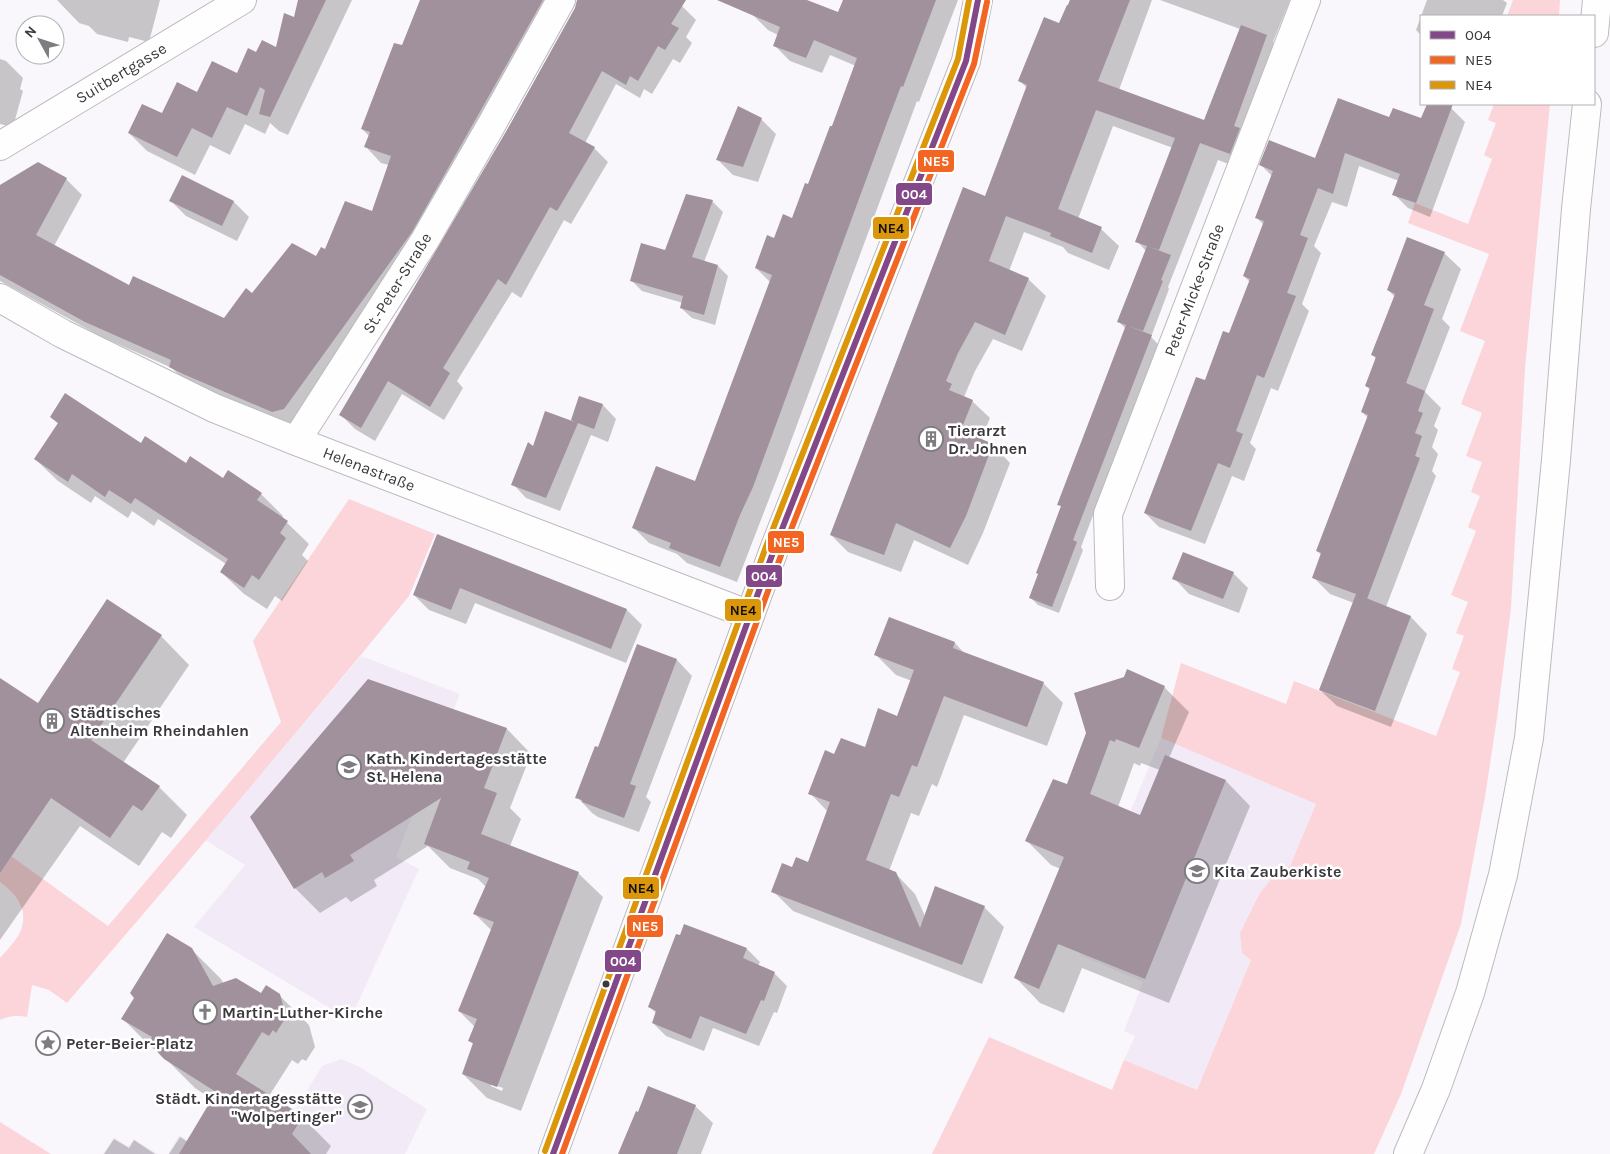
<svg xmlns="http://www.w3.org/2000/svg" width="1610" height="1154" viewBox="0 0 1610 1154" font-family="Karla,sans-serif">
<rect width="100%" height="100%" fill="#faf7fc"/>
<path fill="#f2ebf7" d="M 361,656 L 460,694 L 396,857 L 419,869 L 350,1020 L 194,927 L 245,865 L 205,840 Z
M 1161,738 L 1316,804 L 1197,1090 L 1124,1060 L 1135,1036 L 1124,1031 L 1143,982 L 1080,955 L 1085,941 L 1078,937 Z
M 341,1059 L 358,1066 L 427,1109 L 405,1154 L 168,1154 L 179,1135 L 188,1140 L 246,1112 L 260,1089 L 295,1110 L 322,1066 Z
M 114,1137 L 128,1146 L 134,1139 L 158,1154 L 103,1154 Z"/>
<path fill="#fbd5d9" d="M 1513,0 L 1560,0 L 1559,16 L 1507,16 Z
M 1494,104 L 1550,104 L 1525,368 L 1511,608 L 1497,718 L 1485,797 L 1461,924 L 1401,1094 L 1374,1154 L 932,1154 L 989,1037 L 1112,1090 L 1124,1060 L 1197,1090 L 1251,960 L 1242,953 L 1240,933 L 1260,893 L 1276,873 L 1290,866 L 1316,804 L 1161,738 L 1181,663 L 1286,704 L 1294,681 L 1436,736 L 1460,672 L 1452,669 L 1464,636 L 1456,633 L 1468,602 L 1451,595 L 1476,531 L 1468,527 L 1480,496 L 1471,492 L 1482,462 L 1466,456 L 1482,413 L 1461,404 L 1485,341 L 1460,331 L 1489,254 L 1408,223 L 1415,203 L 1468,224 L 1492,159 L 1484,155 L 1496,123 L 1488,120 Z
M 349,499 L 435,534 L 409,596 L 360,656 L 180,871 L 67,1003 L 49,990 L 32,985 L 27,1017 C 18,1015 8,1016 0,1020 L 0,958 C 6,951 13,944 18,936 C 31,913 18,895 0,882 L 0,848 L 108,926 L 281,722 L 253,641 Z
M 0,1122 L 51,1154 L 0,1154 Z"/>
<path fill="#0003" fill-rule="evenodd" d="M 57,0 L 160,0 L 149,42 L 129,37 L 128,42 L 97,34 L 89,26 L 79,23 Z
M 299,0 L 352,0 L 288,135 L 279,131 L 270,123 L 265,134 L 245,124 L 230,155 L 210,145 L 195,175 L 147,151 L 129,133 L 198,94 L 237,75 L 257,54 L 276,48 L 295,19 Z
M 422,0 L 576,0 L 568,2 L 289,427 L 186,382 L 172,368 L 102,337 L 0,281 L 0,186 L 66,179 L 82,195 L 54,246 L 129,287 L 224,320 L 252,294 L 316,258 L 373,213 L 389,165 L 381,163 L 366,147 L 370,137 L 362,129 L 402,47 Z
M 578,0 L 673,0 L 682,6 L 696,20 L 686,37 L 692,43 L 680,63 L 673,59 L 652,94 L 644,89 L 640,98 L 616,84 L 585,143 L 594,148 L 608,162 L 571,224 L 564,220 L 521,298 L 512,292 L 457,381 L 463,388 L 444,420 L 402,394 L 375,441 L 355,429 L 341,415 L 440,248 L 564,30 L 568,34 Z
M 759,0 L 804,0 L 839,14 L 844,0 L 958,0 L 919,102 L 917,101 L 781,468 L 737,582 L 687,563 L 677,554 L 649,543 L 633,527 L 695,483 L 770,282 L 756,268 L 775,239 L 793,219 L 809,186 L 856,66 L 830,55 L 822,73 L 790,61 L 774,45 L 778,35 L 768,30 L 752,14 Z
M 1070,0 L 1152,0 L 1119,90 L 1205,122 L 1240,29 L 1160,0 L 1290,0 L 1273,42 L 1284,53 L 1247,171 L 1218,160 L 1168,287 L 1169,289 L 1151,337 L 1158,344 L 1081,547 L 1083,550 L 1059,613 L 1038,605 L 1031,598 L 1062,507 L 1059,504 L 1126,329 L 1119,322 L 1146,251 L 1137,241 L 1173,148 L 1113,126 L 1078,219 L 1101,229 L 1119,246 L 1109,270 L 1068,253 L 1063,247 L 1024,232 L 1009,271 L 1028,279 L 1046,296 L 1022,351 L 993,339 L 975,371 L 964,397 L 972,401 L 990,418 L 981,440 L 993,445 L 1010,463 L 983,533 L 968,565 L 914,540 L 901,572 L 848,552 L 831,535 L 986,197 L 1027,88 L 1020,81 L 1060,25 Z
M 1427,0 L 1503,0 L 1507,3 L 1502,16 L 1421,16 L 1421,35 L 1416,30 Z
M 0,59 L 6,61 L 23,78 L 20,89 L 23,91 L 13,127 L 0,124 Z
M 1428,104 L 1440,104 L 1451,108 L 1465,122 L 1430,217 L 1408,208 L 1394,194 L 1399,181 L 1359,166 L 1347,207 L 1332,202 L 1314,246 L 1321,253 L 1302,304 L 1309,311 L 1278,391 L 1271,388 L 1250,443 L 1256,449 L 1244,481 L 1232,476 L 1205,544 L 1159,527 L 1145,513 L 1205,381 L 1230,335 L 1250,282 L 1244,276 L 1264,225 L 1257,218 L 1272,176 L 1261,165 L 1316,159 L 1390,119 L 1421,120 Z
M 761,119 L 776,134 L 758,182 L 733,175 L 718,160 Z
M 182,177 L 234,202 L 249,217 L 237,241 L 186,216 L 171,201 Z
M 712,201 L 723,212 L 704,262 L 718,266 L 728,276 L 715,325 L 692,318 L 681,308 L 683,303 L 642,291 L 632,281 L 666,251 Z
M 1444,253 L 1461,269 L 1442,319 L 1450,327 L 1425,392 L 1441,408 L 1434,426 L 1438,430 L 1432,447 L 1438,454 L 1432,471 L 1436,476 L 1386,607 L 1411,617 L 1427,634 L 1391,727 L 1337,706 L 1320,690 L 1354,603 L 1330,594 L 1313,577 L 1322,555 L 1317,551 L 1368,418 L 1362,412 L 1370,390 L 1366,386 L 1376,359 L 1373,355 L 1395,297 L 1388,290 Z
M 580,397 L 603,405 L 616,419 L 608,442 L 591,435 L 560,511 L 526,498 L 513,484 L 534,448 L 576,423 L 572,420 Z
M 51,417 L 141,445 L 186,465 L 261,494 L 283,516 L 282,518 L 309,544 L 302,555 L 308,561 L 282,601 L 275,596 L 267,609 L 244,594 L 221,572 L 226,564 L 158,519 L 154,526 L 132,511 L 128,518 L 95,496 L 91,503 L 58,481 L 35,459 L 59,424 Z
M 437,536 L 627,610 L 642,625 L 626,663 L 475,603 L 466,624 L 429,610 L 414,595 Z
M 1233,573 L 1248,588 L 1239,613 L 1189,594 L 1174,578 Z
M 889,619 L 955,643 L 965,654 L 1043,683 L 1063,703 L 1047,746 L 964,715 L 937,787 L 932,784 L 919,816 L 911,813 L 889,871 L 895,873 L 915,894 L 925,916 L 984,907 L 1004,927 L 982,984 L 793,911 L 773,891 L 793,868 L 808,863 L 828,812 L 810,793 L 835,756 L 866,749 L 898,717 L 912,681 L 896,675 L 876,655 Z
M 161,636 L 189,665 L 123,763 L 159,787 L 187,815 L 171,838 L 162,832 L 139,866 L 80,826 L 0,940 L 0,679 L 38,705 Z
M 638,646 L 677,660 L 692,676 L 646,797 L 651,802 L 639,832 L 598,817 L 592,813 L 577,797 L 599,748 Z
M 1128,670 L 1164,687 L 1189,712 L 1169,758 L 1226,781 L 1250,806 L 1169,1003 L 1082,968 L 1064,1013 L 1040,1003 L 1016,978 L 1061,869 L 1051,865 L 1026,840 L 1067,786 ZM 1134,763 L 1140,766 L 1141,763 L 1160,770 L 1141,816 L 1118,807 Z
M 368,681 L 507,729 L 531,754 L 510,808 L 521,819 L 510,846 L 578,873 L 603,897 L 521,1111 L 487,1098 L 463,1074 L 474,1045 L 470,1040 L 475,1027 L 459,1011 L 492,931 L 475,914 L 486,887 L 478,879 L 450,868 L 428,846 L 374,880 L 377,886 L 351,902 L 346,897 L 320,913 L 295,888 ZM 491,1084 L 503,1088 L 502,1091 L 491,1086 Z
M 191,949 L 221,979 L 224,984 L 262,995 L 279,995 L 309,1025 L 315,1047 L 306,1061 L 302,1059 L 298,1064 L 292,1060 L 269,1096 L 302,1117 L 331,1146 L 326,1154 L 169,1154 L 180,1137 L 188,1142 L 213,1100 L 195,1088 L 159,1052 L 152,1048 L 123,1019 Z
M 747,949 L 760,962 L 758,966 L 774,973 L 787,986 L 777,1013 L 774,1012 L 759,1046 L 713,1028 L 704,1051 L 666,1036 L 653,1023 L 657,1014 L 650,1007 Z
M 695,1106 L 713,1123 L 701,1154 L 620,1154 Z
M 114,1139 L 129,1148 L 134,1140 L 155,1154 L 104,1154 Z"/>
<path fill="#a0919d" d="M 298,0 L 326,0 L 270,117 L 259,114 L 265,90 L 260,87 L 247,116 L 227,107 L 212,138 L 192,128 L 177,157 L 128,133 L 142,104 L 162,113 L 177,82 L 197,92 L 212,61 L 237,73 L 248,48 L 256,52 L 262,40 L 276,47 L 284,13 L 294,17 Z
M 420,0 L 543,0 L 412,232 L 284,409 L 272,412 L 183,374 L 169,367 L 171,360 L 85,322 L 0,275 L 0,185 L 38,162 L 67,178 L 36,235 L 129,285 L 133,276 L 224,318 L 246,288 L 252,293 L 292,243 L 316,256 L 321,247 L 325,249 L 345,201 L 372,211 L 391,156 L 364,147 L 370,132 L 361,129 L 394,43 L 402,45 Z
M 577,0 L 686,0 L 671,24 L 679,28 L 665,50 L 658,46 L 638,81 L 630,76 L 626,85 L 602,71 L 569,133 L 595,147 L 557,211 L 550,207 L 506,285 L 498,279 L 443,368 L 450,373 L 430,407 L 388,381 L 361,428 L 339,415 L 507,130 L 575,8 Z
M 717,0 L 807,0 L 838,12 L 843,0 L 936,0 L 903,87 L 901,86 L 888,120 L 753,487 L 740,515 L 720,567 L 669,548 L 671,543 L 632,528 L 656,466 L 695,481 L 772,275 L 755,268 L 767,235 L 774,238 L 783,214 L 792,218 L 805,183 L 808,184 L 830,126 L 832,126 L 857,58 L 814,40 L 806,58 L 773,46 L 780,27 Z
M 1070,0 L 1130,0 L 1098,81 L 1204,120 L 1241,25 L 1267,35 L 1234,126 L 1240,128 L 1230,154 L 1200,143 L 1159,250 L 1135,242 L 1175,138 L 1096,110 L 1058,209 L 1102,227 L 1092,253 L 1050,236 L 1051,233 L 1006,216 L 989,261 L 1029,278 L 1005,335 L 975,322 L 958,353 L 946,381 L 952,384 L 949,390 L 973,400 L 961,430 L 993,444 L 966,516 L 950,548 L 896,523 L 884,555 L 830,535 L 963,187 L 985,196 L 1027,85 L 1018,81 L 1044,17 L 1059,23 L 1067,5 L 1068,5 Z
M 1338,98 L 1389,117 L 1393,108 L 1421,118 L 1427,104 L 1453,104 L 1416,203 L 1392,195 L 1400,174 L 1345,153 L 1333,194 L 1318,188 L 1300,235 L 1308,238 L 1287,293 L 1296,296 L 1264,378 L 1257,375 L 1236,431 L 1243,434 L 1230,468 L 1218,463 L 1191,531 L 1144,513 L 1196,377 L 1205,380 L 1223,331 L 1229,333 L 1250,279 L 1243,276 L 1264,221 L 1255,218 L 1273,171 L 1259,165 L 1269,140 L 1315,158 Z
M 738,106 L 762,118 L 743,167 L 716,160 Z
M 182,175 L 234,201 L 222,226 L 169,201 Z
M 686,194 L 713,200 L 692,257 L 718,265 L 704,315 L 680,308 L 683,296 L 630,281 L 641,243 L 665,250 Z
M 1407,237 L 1445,252 L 1424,305 L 1434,309 L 1406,383 L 1425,391 L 1418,411 L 1423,413 L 1415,433 L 1422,436 L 1415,456 L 1420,458 L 1367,599 L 1361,596 L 1411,616 L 1375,711 L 1319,690 L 1356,594 L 1312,578 L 1321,553 L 1316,551 L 1368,415 L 1361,412 L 1370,388 L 1365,386 L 1376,357 L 1371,355 L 1395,294 L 1387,290 Z
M 1147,246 L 1171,255 L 1161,280 L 1163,281 L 1143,331 L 1128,326 L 1152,335 L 1073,540 L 1077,542 L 1052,607 L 1029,598 L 1038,574 L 1036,573 L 1061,506 L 1057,505 L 1126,325 L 1117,322 Z
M 65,393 L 141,443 L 145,436 L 186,463 L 190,456 L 223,478 L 228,470 L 262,493 L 257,500 L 288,521 L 280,533 L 286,538 L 259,580 L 252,575 L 244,588 L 220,572 L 228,559 L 135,498 L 131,504 L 109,490 L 105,497 L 72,474 L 68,482 L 34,459 L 58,423 L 50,417 Z
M 579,396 L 603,404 L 594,429 L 578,423 L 546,498 L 511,485 L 528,442 L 533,446 L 545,411 L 575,422 L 571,420 Z
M 437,534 L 627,609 L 611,649 L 460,588 L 451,610 L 413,595 Z
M 1183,552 L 1234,572 L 1223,599 L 1172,579 Z
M 107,599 L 162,635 L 91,740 L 160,786 L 142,811 L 133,805 L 110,838 L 51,798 L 0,873 L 0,678 L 38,703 Z
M 889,617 L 955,642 L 953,648 L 1044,682 L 1027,727 L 944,696 L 917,767 L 912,765 L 899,797 L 891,794 L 866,860 L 896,872 L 920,928 L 935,886 L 985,906 L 962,965 L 771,892 L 782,863 L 792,867 L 796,857 L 808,862 L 830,802 L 808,794 L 825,750 L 834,754 L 841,738 L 865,747 L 878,708 L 897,716 L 914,670 L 874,655 Z
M 637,644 L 677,659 L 630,784 L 636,786 L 624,818 L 582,802 L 582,800 L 575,798 L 595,746 L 598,747 Z
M 1127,669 L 1165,686 L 1139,748 L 1116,739 L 1115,742 L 1110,740 L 1090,794 L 1140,815 L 1165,755 L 1226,780 L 1145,979 L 1058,944 L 1039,989 L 1014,978 L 1064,857 L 1025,841 L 1053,779 L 1067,784 L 1086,733 L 1074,693 L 1124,677 Z
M 368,679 L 507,728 L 484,788 L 497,793 L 481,834 L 579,872 L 497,1087 L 462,1074 L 473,1043 L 468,1041 L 477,1019 L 458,1011 L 494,922 L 473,914 L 489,878 L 467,869 L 470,862 L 424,844 L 441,798 L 350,855 L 354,861 L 325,878 L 322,872 L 294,889 L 250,817 Z
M 684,924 L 747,948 L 743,958 L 775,972 L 764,1001 L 761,1000 L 746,1034 L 700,1016 L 691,1039 L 652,1023 L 656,1011 L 648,1007 L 676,934 L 680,935 Z
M 167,933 L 192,948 L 213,986 L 236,978 L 261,993 L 266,985 L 280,994 L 286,1017 L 276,1033 L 273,1030 L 269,1036 L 262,1032 L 236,1074 L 303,1116 L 292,1134 L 311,1154 L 179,1154 L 216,1092 L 164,1059 L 149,1043 L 152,1037 L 121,1019 L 134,998 L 130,993 Z
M 648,1086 L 696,1105 L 677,1154 L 618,1154 L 636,1111 L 638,1112 Z"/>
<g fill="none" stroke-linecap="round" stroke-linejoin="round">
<defs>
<path id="street" d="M 494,120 L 561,0
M 0,146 L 242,0
M 0,298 L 63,334 L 214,408 L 296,441 L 750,615
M 296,441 L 425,240 L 493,122
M 1110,586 L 1108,514 L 1306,0"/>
<path id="secondary" d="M 1594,33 L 1597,0
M 553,1154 L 775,547 L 966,61 L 978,0
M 1408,1154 L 1436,1089 L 1470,993 L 1503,875 L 1529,738 L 1556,460 L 1576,209 L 1587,104"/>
</defs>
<use href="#street" stroke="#bdbabe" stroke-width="30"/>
<use href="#secondary" stroke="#bdbabe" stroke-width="30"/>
<use href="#street" stroke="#fefeff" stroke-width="28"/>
<use href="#secondary" stroke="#fefeff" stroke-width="28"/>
<defs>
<path id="bus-1" d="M 553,1154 L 775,547 L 966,61 L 978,0"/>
<path id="bus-2" d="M 562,1154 L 783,550 L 974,64 L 987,2"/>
<path id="bus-3" d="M 545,1151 L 767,544 L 958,59 L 969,0"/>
</defs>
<use href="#bus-1" stroke="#fff" stroke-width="10"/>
<use href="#bus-2" stroke="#fff" stroke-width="10"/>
<use href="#bus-3" stroke="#fff" stroke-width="10"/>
<use href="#bus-1" stroke="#824888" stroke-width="6"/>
<use href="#bus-2" stroke="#f26522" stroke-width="6"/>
<use href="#bus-3" stroke="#db9609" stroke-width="6"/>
</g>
<defs>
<symbol id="building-ring" viewBox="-11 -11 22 22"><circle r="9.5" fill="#fff" stroke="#7e7c80" stroke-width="1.5"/><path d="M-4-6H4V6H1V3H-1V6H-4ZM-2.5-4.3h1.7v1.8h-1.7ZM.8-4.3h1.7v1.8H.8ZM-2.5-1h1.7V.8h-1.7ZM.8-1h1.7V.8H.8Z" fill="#7e7c80"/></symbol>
<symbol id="school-ring" viewBox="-11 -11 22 22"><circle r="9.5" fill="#fff" stroke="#7e7c80" stroke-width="1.5"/><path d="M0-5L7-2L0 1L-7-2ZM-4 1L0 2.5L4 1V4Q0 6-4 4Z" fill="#7e7c80"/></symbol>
<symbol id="church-ring" viewBox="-11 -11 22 22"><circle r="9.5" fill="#fff" stroke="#7e7c80" stroke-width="1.5"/><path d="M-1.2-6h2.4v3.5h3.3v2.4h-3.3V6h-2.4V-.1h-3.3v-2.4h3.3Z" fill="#7e7c80"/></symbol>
<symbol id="sight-ring" viewBox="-11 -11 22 22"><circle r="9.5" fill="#fff" stroke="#7e7c80" stroke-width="1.5"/><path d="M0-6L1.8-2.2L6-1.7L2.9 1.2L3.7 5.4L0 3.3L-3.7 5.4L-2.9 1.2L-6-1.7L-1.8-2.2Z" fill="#7e7c80"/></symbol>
</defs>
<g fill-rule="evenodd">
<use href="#building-ring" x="917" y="425" width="28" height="28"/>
<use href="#building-ring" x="38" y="707" width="28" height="28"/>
<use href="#school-ring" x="335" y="753" width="28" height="28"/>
<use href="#school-ring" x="1183" y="857" width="28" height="28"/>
<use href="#church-ring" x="191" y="998" width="28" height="28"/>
<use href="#sight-ring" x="34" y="1029" width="28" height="28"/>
<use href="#school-ring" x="346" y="1093" width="28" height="28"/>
</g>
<circle fill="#3c393e" stroke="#fff" stroke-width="2" cx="606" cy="984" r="4.5"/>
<g text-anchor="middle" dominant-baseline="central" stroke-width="5" stroke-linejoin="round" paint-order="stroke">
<g font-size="16" fill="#3c393e" stroke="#fff">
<text transform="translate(121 73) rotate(-31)">Suitbertgasse</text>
<text transform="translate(397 283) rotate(-58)">St.-Peter-Straße</text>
<text transform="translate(1194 290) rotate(-69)">Peter-Micke-Straße</text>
<text transform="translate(369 469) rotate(21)">Helenastraße</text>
</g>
<g font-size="16" font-weight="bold" fill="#3c393e" stroke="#fff" text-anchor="start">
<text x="948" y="430">Tierarzt<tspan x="948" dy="18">Dr. Johnen</tspan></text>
<text x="70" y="712">Städtisches<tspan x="70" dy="18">Altenheim Rheindahlen</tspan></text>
<text x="366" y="758">Kath. Kindertagesstätte<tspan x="366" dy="18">St. Helena</tspan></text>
<text x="1214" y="871">Kita Zauberkiste</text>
<text x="222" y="1012">Martin-Luther-Kirche</text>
<text x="66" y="1043">Peter-Beier-Platz</text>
<text x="342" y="1098" text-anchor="end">Städt. Kindertagesstätte<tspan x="342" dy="18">"Wolpertinger"</tspan></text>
</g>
</g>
<g stroke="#fff" stroke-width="2">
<rect x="917" y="149" width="38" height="24" rx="5" fill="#f26522"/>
<rect x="895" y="182" width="38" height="24" rx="5" fill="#824888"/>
<rect x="872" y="216" width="38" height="24" rx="5" fill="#db9609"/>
<rect x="767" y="530" width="38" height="24" rx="5" fill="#f26522"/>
<rect x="745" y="564" width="38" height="24" rx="5" fill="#824888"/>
<rect x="724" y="598" width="38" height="24" rx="5" fill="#db9609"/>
<rect x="622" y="876" width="38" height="24" rx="5" fill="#db9609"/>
<rect x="626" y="914" width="38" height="24" rx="5" fill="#f26522"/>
<rect x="604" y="949" width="38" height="24" rx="5" fill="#824888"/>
</g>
<g font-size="14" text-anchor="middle" font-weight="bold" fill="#fff">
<text x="936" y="166">NE5</text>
<text x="914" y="199">004</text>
<text x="786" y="547">NE5</text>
<text x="764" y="581">004</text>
<text x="645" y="931">NE5</text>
<text x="623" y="966">004</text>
</g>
<g font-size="14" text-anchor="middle" font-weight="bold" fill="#111">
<text x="891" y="233">NE4</text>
<text x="743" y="615">NE4</text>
<text x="641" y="893">NE4</text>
</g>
<rect x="1420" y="15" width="175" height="90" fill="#ffffff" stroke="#b1b0b2"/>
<rect x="1430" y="31" width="25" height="8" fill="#824888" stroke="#b1b0b2"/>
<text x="1465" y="40" font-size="15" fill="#3c393e">004</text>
<rect x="1430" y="56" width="25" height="8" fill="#f26522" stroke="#b1b0b2"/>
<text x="1465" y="65" font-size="15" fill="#3c393e">NE5</text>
<rect x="1430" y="81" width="25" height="8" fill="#db9609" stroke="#b1b0b2"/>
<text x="1465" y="90" font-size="15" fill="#3c393e">NE4</text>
<g transform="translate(40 40) rotate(310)"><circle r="24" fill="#ffffff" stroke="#b1b0b2"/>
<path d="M0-4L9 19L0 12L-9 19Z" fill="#7e7c80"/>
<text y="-8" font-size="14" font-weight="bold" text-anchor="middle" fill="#3c393e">N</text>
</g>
</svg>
